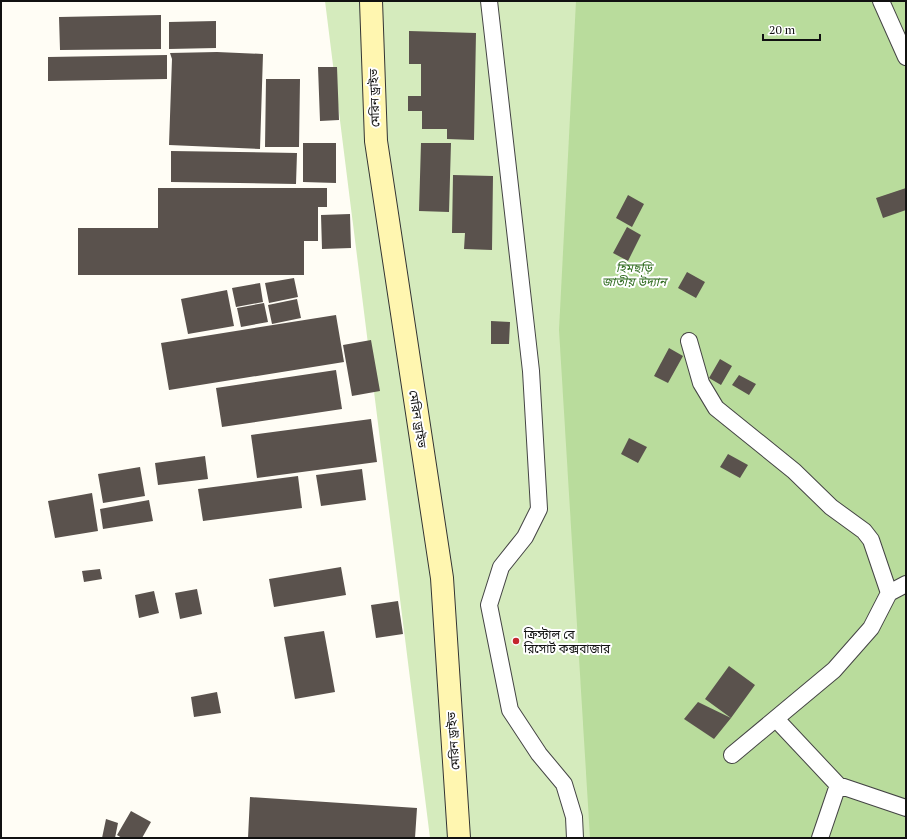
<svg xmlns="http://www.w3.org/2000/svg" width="907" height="839" viewBox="0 0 907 839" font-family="'PT Serif','Noto Sans Bengali',serif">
<rect width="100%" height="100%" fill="#fffdf5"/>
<path fill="#d5ebbd" d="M 325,1 L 906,1 L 906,838 L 430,838 Z"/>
<path fill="#b9dc9c" d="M 576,1 L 906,1 L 906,838 L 590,838 L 559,330 Z"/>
<path fill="#5a524d" d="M 161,15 L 161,49 L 60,50 L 59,17 Z
M 216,21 L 216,48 L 169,49 L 169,22 Z
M 409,31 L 476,33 L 474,140 L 447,139 L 447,129 L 422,129 L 422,111 L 408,111 L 408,96 L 421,96 L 421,64 L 409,64 Z
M 217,52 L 263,54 L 260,149 L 169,145 L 172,59 L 170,53 Z
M 167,55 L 167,79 L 48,81 L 48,57 Z
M 318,67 L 337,67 L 339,120 L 320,121 Z
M 266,79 L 300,79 L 299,147 L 265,147 Z
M 303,143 L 336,143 L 336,183 L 303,182 Z
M 421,143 L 451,143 L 449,212 L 419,211 Z
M 171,151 L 297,153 L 296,184 L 171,182 Z
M 453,175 L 493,176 L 492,250 L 464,249 L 465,233 L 452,233 Z
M 158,188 L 327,188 L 327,207 L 318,207 L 318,241 L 304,241 L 304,275 L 78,275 L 78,228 L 158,228 Z
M 906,188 L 906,210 L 883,218 L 876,198 Z
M 628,195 L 644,204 L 632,227 L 616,218 Z
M 350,214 L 351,248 L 322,249 L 321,215 Z
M 627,227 L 641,235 L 628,261 L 613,253 Z
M 687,272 L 705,282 L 696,298 L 678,288 Z
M 294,278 L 298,297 L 269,303 L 265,283 Z
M 260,283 L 263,302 L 236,307 L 232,288 Z
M 227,290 L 234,326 L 188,334 L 181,299 Z
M 297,299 L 301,318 L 272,324 L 268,305 Z
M 264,303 L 268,322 L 241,327 L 237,308 Z
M 336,315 L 344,362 L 169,390 L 161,343 Z
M 491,321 L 510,322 L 509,344 L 491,344 Z
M 371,340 L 380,391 L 352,396 L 343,345 Z
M 669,348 L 683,356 L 668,383 L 654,376 Z
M 720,359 L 732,366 L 721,385 L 709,378 Z
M 336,370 L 342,409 L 222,427 L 216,388 Z
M 739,375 L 756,384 L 749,395 L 732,385 Z
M 371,419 L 377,462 L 257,478 L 251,435 Z
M 629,438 L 647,447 L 638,463 L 621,454 Z
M 728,454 L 748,465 L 740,478 L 720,467 Z
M 205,456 L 208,479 L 158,485 L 155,463 Z
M 140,467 L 145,496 L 103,503 L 98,474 Z
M 362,469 L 366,500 L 321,506 L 316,475 Z
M 298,476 L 302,508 L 203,521 L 198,489 Z
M 92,493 L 98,531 L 55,538 L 48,501 Z
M 149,500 L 153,521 L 103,529 L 100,509 Z
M 341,567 L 346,595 L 274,607 L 269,579 Z
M 100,569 L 102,579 L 84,582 L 82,571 Z
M 197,589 L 202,614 L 180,619 L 175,593 Z
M 154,591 L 159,613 L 139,618 L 135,595 Z
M 398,601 L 403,634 L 376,638 L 371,605 Z
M 324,631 L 335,692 L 295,699 L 284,637 Z
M 729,666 L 755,685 L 731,718 L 714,739 L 684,719 L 698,702 L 731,718 L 705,699 Z
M 217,692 L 221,713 L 194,717 L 191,697 Z
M 250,797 L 417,808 L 415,838 L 248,838 Z
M 131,811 L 151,822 L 142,838 L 122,838 L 117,835 Z
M 106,819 L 118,823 L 115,838 L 102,838 Z"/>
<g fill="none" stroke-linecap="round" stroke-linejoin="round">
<defs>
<path id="street" d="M 489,1 L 531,371 L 539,509 L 525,537 L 501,567 L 489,605 L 510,710 L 539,754 L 564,784 L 574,817 L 575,838
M 881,1 L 906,57
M 689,341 L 701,383 L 716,408 L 794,471 L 831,507 L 864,531 L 871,540 L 889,593
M 776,719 L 838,785 L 906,808
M 732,755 L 834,670 L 871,628 L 889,593 L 906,584
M 820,838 L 838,785"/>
<path id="secondary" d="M 371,1 L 376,141 L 442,578 L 459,838"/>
</defs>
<use href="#street" stroke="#444" stroke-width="18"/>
<use href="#secondary" stroke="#333" stroke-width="24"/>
<use href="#street" stroke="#fff" stroke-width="16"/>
<use href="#secondary" stroke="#fff6b0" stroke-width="22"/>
</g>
<circle fill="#c4262e" stroke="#fff" stroke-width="1.5" cx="516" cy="641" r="4"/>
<g text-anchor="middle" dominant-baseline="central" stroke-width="4" stroke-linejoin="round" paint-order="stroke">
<g font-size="12" fill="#111" stroke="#fff">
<text transform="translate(374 98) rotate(-92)">মেরিন ড্রাইভ</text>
<text transform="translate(418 419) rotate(81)">মেরিন ড্রাইভ</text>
<text transform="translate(453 741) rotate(-94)">মেরিন ড্রাইভ</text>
</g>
<g font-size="12" font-style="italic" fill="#2f6b1f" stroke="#fff">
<text x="634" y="267">হিমছড়ি<tspan x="634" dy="14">জাতীয় উদ্যান</tspan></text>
</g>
<g font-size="12" fill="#111" stroke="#fff" text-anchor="start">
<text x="524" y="634">ক্রিস্টাল বে<tspan x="524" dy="14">রিসোর্ট কক্সবাজার</tspan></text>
</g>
</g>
<rect width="907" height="839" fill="none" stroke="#111111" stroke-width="4"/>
<path d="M763 34v6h57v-6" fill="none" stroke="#111111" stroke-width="2"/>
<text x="769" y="34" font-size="12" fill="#111111" stroke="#ffffff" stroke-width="3" paint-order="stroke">20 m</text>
</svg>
